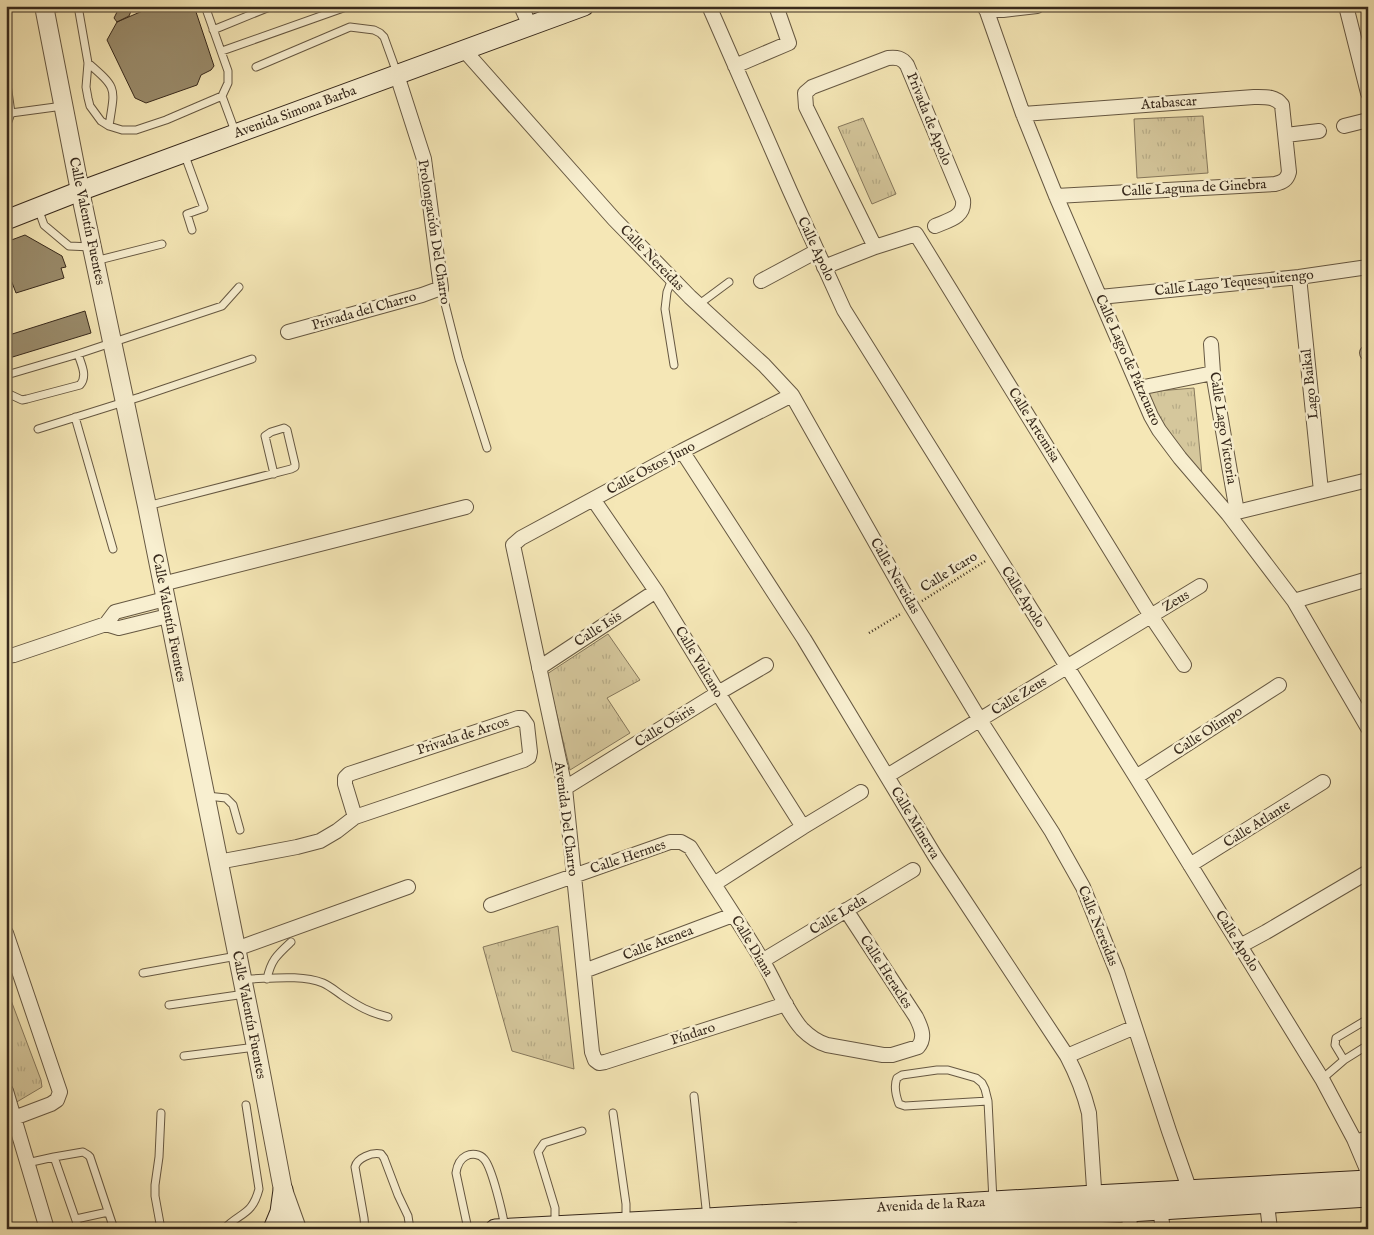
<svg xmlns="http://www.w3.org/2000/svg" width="1374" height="1235" viewBox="0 0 1374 1235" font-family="'IM FELL English',serif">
<defs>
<pattern id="park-tufts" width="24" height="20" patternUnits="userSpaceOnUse" patternTransform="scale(1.25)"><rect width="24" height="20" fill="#d5c79c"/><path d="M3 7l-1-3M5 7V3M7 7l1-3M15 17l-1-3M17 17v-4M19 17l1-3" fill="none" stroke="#b7ab86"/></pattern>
</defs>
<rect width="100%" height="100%" fill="#f5e7b6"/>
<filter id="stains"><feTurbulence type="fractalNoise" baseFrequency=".004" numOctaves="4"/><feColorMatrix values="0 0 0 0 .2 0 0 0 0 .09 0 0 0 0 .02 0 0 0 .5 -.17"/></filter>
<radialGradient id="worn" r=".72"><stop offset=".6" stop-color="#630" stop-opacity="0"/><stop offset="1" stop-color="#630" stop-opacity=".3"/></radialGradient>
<path fill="url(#park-tufts)" stroke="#86785c" d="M 1203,116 L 1208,173 L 1137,178 L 1134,119 Z
M 863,118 L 896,194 L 872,204 L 838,127 Z
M 1194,388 L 1202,475 L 1159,423 L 1146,392 Z
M 608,634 L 640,680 L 607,698 L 630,733 L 570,770 L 547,674 Z
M 558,926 L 574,1069 L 512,1051 L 483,947 Z
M 6,987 L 41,1080 L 42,1087 L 15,1103 L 6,1074 Z"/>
<path fill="#9a8c6c" stroke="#37291c" d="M 120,6 L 133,6 L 129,16 L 117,22 L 114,18 Z
M 154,6 L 194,6 L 214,66 L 211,70 L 201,75 L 197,85 L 146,103 L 135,98 L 107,40 L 117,22 Z
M 25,235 L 62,256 L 66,267 L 61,268 L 64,278 L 16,293 L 6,267 L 6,242 Z
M 85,311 L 91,333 L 6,359 L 6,336 Z"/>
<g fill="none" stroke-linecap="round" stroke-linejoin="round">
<defs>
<path id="service" d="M 78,6 L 88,63 L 86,87 L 88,98 L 90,106 L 101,121 L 109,126 L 122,130 L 136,130 L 166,120 L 222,96
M 205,6 L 228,71 L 228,83 L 222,96 L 236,134
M 45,10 L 65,6
M 213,30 L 272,6
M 222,51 L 349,6
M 88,63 C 118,89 115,87 109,126
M 256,67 L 350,27 L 374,30 L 380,33 L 384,37 L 397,73
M 6,77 L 11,113 L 63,106
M 6,127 L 11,113
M 184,153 L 204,208 L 187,214 L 192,230
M 38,208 L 44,225 L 69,246 L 92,247
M 95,261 L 162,244
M 672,279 L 667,292 L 665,309 L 674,365
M 441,288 L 459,359 L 487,448
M 698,305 L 729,282
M 6,377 L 10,374 L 78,354 L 222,306 L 239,287
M 6,386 L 9,394 L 22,400 L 27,399 L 80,385 C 88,376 81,364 78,354
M 75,417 L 113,549
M 38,429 L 140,397 L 252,359
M 147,506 L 291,469 L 295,467 L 295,464 L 287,430 L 284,428 L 271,432 L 265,436 L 274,474
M 207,796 L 226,798 L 233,805 L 240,830
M 143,973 L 237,956
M 242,979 C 268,979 300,974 323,983 C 330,986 337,992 343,996 C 358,1006 370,1013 388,1017
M 267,979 C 271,960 277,955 291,942
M 169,1005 L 245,994
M 184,1056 L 256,1047
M 1344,1060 L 1335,1045 L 1336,1038 L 1368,1019
M 1322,1079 L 1344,1060 L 1368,1045
M 694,1096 L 707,1218
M 988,1101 L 905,1106 L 899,1104 C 896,1096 894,1085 897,1078 L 902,1075 L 937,1070 L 948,1070 L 976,1078 L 982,1083 L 985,1089 L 988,1101 L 993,1201
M 161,1113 L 159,1157 L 155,1185 L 155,1196 L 161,1229
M 613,1113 L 626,1204 L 626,1222
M 1354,1139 L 1368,1134
M 27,1163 L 54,1157
M 76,1219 L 108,1212
M 555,1225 L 555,1208 L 538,1152 L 544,1143 L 582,1131
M 79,1229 L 54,1157 L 83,1152 L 88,1155 L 90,1157 L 114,1229
M 224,1229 C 240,1212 252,1216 259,1189 L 246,1105
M 365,1229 L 364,1218 L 355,1167 C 357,1158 372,1152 381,1154 L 384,1158 L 398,1195 L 408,1216 L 410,1229
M 468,1229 L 456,1173 C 457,1166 460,1159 466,1156 C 472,1153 480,1154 484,1159 C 492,1167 503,1215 505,1228"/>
<path id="minor" d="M 521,6 L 530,26
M 709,6 L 790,191 L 844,310 L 1136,777 L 1322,1079 L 1354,1139 L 1368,1172
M 985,6 L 1023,114 L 1056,196 L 1151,416 L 1159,430 L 1180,458 L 1228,514 L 1294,601 L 1368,728
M 1346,6 L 1368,93
M 986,10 L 1003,10 L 1037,6
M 464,50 L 614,219 L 690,297 L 764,365 L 792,395 L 912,607 L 980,720 L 1052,832 L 1083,887 L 1117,972 L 1169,1131 L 1190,1191
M 735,66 L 789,43 L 776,6
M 1023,114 L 1254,97 C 1265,97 1275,96 1282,105 L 1289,172 C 1287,180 1283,182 1275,184 L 1056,196
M 1344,126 L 1368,120
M 1286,135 L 1319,131
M 875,247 L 806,107 L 805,93 L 812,87 L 888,58 C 897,57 902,58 907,65 L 963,200 C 965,217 949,220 935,226
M 824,267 L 875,247 L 916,234 L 1151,616 L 1184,665
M 1299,277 L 1321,491
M 761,281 L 817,251
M 1100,297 L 1299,277 L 1368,267
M 288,332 L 422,295 L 441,288 L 424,159 L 397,75
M 1211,344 L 1213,373 L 1237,512
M 1367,353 L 1368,353
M 1139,388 L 1213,373
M 682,451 L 804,639 L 935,856 L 1067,1056 C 1077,1075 1084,1093 1089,1113 L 1095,1203
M 593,499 L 656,591 L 718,693 L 803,827
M 1229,514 L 1368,480
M 162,584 L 466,507
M 1294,601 L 1368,579
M 106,624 L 119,628 L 168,616
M 6,656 L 14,655 L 106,624 L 115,612 L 165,599
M 539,668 L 656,591
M 887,776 L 1200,586
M 1136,777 L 1279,685
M 565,788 L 718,693 L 766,665
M 218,862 L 297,847 L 320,841 L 337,831 L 355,817 L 524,760 L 529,757 L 530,752 L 527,725 L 522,718 L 518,718 L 349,774 L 345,778 L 345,784 L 355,817
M 1190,865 L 1323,782
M 714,884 L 803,827 L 861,792
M 491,905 L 670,842 L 681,842 L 690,847 C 714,885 739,922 762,960 C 775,981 786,1011 802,1029 C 810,1037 817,1042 827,1045 L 883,1055 L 892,1055 L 918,1047 C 926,1038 921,1027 916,1017 L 846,910
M 6,933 L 60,1092 L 57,1100 L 51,1104 L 14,1118
M 1240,946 L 1266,932 L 1368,872
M 236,949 L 408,887
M 762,961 L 913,870
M 584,971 L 733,915
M 786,1004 L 605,1062 L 599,1063 L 595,1060 L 592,1052 L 565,788 L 513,545 L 521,538 L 682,451 L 792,395
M 1067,1056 L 1135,1027
M 6,1091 L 47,1229
M 1267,1204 L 1270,1229
M 1160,1210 L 1163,1229
M 1129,1212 L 1130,1229"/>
<path id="tertiary" d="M 44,6 L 80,191 L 147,506 L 256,1047 L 283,1190 L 297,1229"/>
<path id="secondary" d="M 6,220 L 80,191 L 584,6
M 273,1229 L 280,1212 L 283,1190
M 495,1229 L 707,1218 L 1095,1195 L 1368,1180
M 804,1229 L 1129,1212 L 1368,1197"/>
</defs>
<use href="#service" stroke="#665842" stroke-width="9"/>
<use href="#minor" stroke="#665842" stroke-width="16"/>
<use href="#tertiary" stroke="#665842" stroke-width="20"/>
<use href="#secondary" stroke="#37291c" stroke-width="21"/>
<path stroke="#37291c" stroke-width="2.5" stroke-dasharray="1 2.5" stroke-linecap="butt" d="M 922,601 L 987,560
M 869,633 L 902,613"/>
<use href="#service" stroke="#f8efd0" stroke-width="7"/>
<use href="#minor" stroke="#f8efd0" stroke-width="14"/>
<use href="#tertiary" stroke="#f8efd0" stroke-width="18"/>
<use href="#secondary" stroke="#f8efd0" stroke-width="19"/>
</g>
<g text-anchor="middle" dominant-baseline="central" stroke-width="5" stroke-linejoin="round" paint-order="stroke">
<g font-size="14" fill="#37291c" stroke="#f8efd0">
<text transform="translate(1169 103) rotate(-4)">Atabascar</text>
<text transform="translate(295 112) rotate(-20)">Avenida Simona Barba</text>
<text transform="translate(929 119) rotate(68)">Privada de Apolo</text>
<text transform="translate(1194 188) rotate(-3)">Calle Laguna de Ginebra</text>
<text transform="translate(87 221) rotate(78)">Calle Valentín Fuentes</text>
<text transform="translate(434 232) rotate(81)">Prolongación Del Charro</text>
<text transform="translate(816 249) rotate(65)">Calle Apolo</text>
<text transform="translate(652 258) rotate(46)">Calle Nereidas</text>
<text transform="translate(1234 283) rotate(-6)">Calle Lago Tequesquitengo</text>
<text transform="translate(364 311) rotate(-16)">Privada del Charro</text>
<text transform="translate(1128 360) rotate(66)">Calle Lago de Pátzcuaro</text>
<text transform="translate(1310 384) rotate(-96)">Lago Baikal</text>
<text transform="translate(1034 425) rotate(58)">Calle Artemisa</text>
<text transform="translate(1223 428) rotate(81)">Calle Lago Victoria</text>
<text transform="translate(651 468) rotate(-28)">Calle Ostos Juno</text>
<text transform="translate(949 572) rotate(-32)">Calle Icaro</text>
<text transform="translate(895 576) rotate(60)">Calle Nereidas</text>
<text transform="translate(1023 597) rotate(58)">Calle Apolo</text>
<text transform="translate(1176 601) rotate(-31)">Zeus</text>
<text transform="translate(169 618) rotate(79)">Calle Valentín Fuentes</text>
<text transform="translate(598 629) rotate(-33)">Calle Isis</text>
<text transform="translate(699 662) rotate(59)">Calle Vulcano</text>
<text transform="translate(1019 696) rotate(-31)">Calle Zeus</text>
<text transform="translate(665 726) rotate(-32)">Calle Osiris</text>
<text transform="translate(1208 731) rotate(-33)">Calle Olimpo</text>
<text transform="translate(463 736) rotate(-18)">Privada de Arcos</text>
<text transform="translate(566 819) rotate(83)">Avenida Del Charro</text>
<text transform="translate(915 823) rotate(59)">Calle Minerva</text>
<text transform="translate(1257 824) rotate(-32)">Calle Atlante</text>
<text transform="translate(628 857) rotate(-19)">Calle Hermes</text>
<text transform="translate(838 915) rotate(-31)">Calle Leda</text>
<text transform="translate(1098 926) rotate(68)">Calle Nereidas</text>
<text transform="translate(1237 941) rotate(58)">Calle Apolo</text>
<text transform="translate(658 943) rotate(-21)">Calle Atenea</text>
<text transform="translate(752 946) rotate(59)">Calle Diana</text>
<text transform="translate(886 972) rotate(57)">Calle Heracles</text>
<text transform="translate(249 1015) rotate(79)">Calle Valentín Fuentes</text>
<text transform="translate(693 1034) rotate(-18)">Píndaro</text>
<text transform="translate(931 1205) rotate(-3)">Avenida de la Raza</text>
</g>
</g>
<rect width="1374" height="1235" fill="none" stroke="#f5e7b6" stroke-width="25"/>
<rect x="8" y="8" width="1359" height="1220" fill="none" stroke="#37291c" stroke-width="2.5"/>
<rect x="12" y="12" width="1349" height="1210" fill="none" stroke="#37291c"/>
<rect width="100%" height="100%" filter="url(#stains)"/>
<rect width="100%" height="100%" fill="url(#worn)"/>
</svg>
